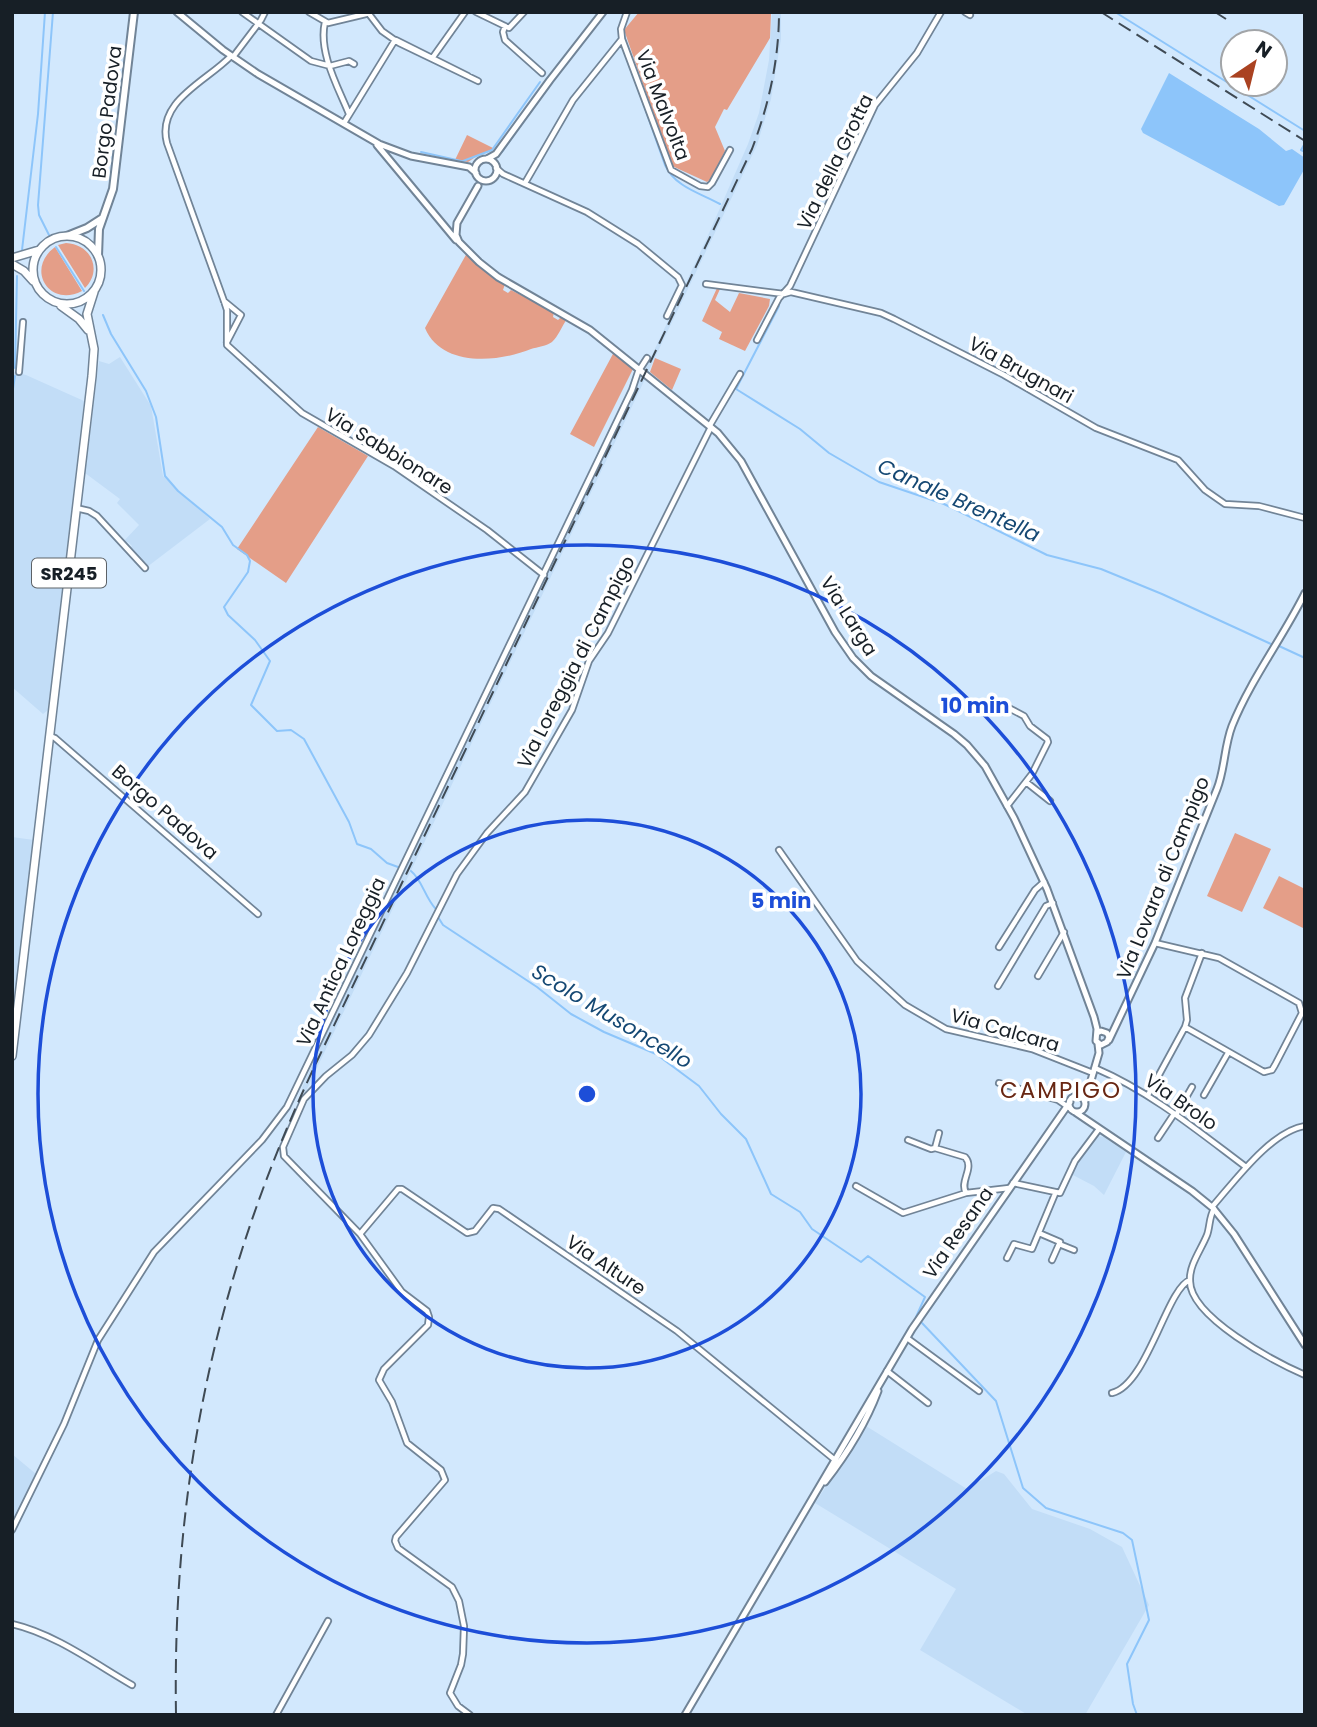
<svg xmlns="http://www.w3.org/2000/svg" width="1317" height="1727" viewBox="0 0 1317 1727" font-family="Poppins,sans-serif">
<rect width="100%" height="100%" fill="#d2e8fd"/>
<path fill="#c2ddf7" d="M 772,12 L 781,12 L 781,39 L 771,99 L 757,145 L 648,372 L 645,370 L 706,240 L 748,144 L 759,113 L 769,60 Z
M 120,357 L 151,406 L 163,476 L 210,519 L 147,567 L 129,549 L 132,546 L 128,542 L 125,544 L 123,542 L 139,525 L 117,503 L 120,499 L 85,473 L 99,361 L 109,364 Z
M 14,372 L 26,375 L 84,401 L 48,710 L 43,714 L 12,687 Z
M 642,375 L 646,377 L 305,1093 L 302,1088 L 319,1049 Z
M 12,837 L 34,840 L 12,1025 Z
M 1098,1136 L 1104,1137 L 1126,1152 L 1104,1195 L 1094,1186 L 1071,1174 L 1077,1161 Z
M 866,1426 L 967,1489 L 996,1471 L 1004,1474 L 1032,1509 L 1090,1529 L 1122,1547 L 1149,1605 L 1085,1715 L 1028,1715 L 920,1650 L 956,1589 L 815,1503 Z
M 12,1454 L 36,1474 L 12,1527 Z"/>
<path fill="#e49e88" d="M 639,12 L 771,14 L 770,38 L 727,110 L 724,109 L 715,127 L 725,151 L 711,179 L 707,182 L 672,166 L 624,30 Z
M 467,135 L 493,148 L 491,151 L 480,154 L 468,162 L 455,160 Z
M 66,243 C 91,244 103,270 85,288 L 58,245 Z
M 55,247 L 82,291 C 49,308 25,269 55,247 Z
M 467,253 L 505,284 L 503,290 L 508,293 L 511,290 L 554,312 L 553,317 L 558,320 L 561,317 L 567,319 C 562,326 558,337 552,342 C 547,346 537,347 531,349 C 499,362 442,368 425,328 Z
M 717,288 L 720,289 L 715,300 L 730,312 L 739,293 L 770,299 L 769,306 L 745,351 L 719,339 L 722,332 L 702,321 Z
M 614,352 L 634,367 L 594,447 L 570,434 Z
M 655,358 L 681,369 L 672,390 L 650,372 Z
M 318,427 L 368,456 L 286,583 L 237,549 Z
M 1235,833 L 1271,849 L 1242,912 L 1207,896 Z
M 1279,876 L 1305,889 L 1305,929 L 1263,908 Z"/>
<path fill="#8dc5fa" d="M 1169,73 L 1259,129 L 1286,151 L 1292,149 L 1305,158 L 1305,168 L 1284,205 L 1279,206 L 1143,133 L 1141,129 Z"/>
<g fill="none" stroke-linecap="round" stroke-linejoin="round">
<path stroke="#8dc5fa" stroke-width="2" d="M 1115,12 L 1305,131
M 579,47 L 607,12
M 636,83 L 665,165 C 675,187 700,193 720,204
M 524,120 L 556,76
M 1304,145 L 1301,150 L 1305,152
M 421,152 L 461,161
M 502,152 L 519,127
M 463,161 L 492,150 L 540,82
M 49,235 L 39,215 L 38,205 L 53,12
M 56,247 L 84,291
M 22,250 L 38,114 L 45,12
M 779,306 L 736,389 L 800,429 L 829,453 L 879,482 L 944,504 L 1047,555 L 1101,569 L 1162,594 L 1271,644
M 103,315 L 111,334 L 146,391 L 156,417 L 165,476 L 178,491 L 222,527 L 233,545 L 247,555 L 250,561 L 248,572 L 224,607 L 228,615 L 255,640 L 270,661 L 251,705 L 277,731 L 291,730 L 304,739 L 349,822 L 357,844 L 371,849 L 387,863 L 398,867
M 15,368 L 17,276
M 12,395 L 15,376
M 1279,646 L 1305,658
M 411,871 C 422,880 425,897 435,908
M 438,917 L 443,925 L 537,987 L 571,1014 L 604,1032 L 656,1054 L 699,1086 L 721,1114 L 746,1139 L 771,1194 L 800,1212 L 812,1229 L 861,1262 L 868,1256 L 925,1297 L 916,1317
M 922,1323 L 996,1401 L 1023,1488 L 1046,1508 L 1123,1533 L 1132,1540 L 1149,1620 L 1127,1664 L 1133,1704 L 1137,1715"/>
<defs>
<path id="minor" d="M 242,12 L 311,61 L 330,66 L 349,61 L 354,64
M 309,12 L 328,23 L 370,13
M 476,12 L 509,28 L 524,12
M 627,12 L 621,29 L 622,39 L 671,170 L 700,186 L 708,187 L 712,183 L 730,150
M 965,12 L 970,15
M 369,14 L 382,31 L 399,43 L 478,81
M 325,22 C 318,52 338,87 349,114
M 505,26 L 503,32 L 505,40 L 542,73
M 396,40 L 468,76
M 231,56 C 206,82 156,101 167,143 L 224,301 L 227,310 L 227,345 L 302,413 L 394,466 L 487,530 L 544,575
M 233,57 L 261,20 L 265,12
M 433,57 L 465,12
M 344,123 L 395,40
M 496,168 L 503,174 L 587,212 L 638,244 L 678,277 L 682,285 L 667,316
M 525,183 L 573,100 L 622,39
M 706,284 L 784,294 L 791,292 L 881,313 L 894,319 L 1004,375 L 1096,428 L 1178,460 L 1205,490 L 1225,504 L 1259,506 L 1305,518
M 224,301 L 241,315 L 227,342
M 757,340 L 779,298 L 790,286 L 875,105 L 917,53 L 941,12
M 19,372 L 23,322
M 710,425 L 740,374
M 76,508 L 89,511 L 97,516 L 145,568
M 1003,705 L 1024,716 L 1030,726 L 1047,739 L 1048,742 L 1032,774 L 1007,806
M 50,736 L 55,738 L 258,914
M 1026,782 L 1050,801
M 779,850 L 857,961 L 905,1005 L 946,1029 L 1032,1049 L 1093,1073
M 1155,943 L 1219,958 L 1299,1003 L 1302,1013 L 1275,1065 L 1272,1070 L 1264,1072 L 1185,1027
M 999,947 L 1035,890 L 1044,882
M 1038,976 L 1064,932
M 998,986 L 1046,906 L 1053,903
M 1095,1068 C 1151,1092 1198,1131 1246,1167
M 999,1083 L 1058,1100 L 1071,1109
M 1148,1095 L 1185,1027 L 1187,1020 L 1185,998 L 1202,953
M 1204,1095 L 1228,1053
M 1176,1115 L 1192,1087
M 1158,1138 L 1174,1114
M 908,1140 L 931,1149 L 935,1148 L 939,1133
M 935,1148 L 965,1157 C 975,1168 959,1181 966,1193 L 1009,1188
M 1013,1183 L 1060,1193 L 1075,1161 L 1099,1129
M 856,1186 L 903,1213 L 966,1193
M 1212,1207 C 1234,1182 1271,1131 1305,1126
M 1214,1209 C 1209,1217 1210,1227 1207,1235 C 1201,1250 1189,1265 1190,1281 C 1190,1317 1275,1362 1305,1375
M 1039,1233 L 1060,1242 L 1052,1260
M 360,1234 L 398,1189 L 402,1189 L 467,1233 L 475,1231 L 493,1208 L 499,1209 L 677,1331 L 835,1460
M 1059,1244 L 1074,1250
M 1007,1258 L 1014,1244 L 1032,1249 L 1055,1194
M 907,1338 L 979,1391
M 887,1371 L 928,1403
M 1112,1393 C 1147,1385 1167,1288 1190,1280
M 12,1530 L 64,1424 L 98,1340 L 154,1252 L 262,1140 L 287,1107 L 632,390 L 638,372 L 647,358
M 12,1624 C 55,1634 94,1663 132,1685
M 276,1715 L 328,1621
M 470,1715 L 458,1706 L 450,1693 L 461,1665 L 463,1654 L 464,1626 L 459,1601 L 452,1587 L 398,1548 L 395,1541 L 396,1537 L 445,1480 L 441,1470 L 407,1443 L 392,1402 L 379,1380 L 384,1369 L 428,1325 L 429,1317 L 427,1311 L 402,1292 L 360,1234 L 284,1156 L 283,1147 L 304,1099 L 326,1076 L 352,1055 L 369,1035 L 407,973 L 457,874 L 487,833 L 525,792 L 572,710 L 589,661 L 608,633 L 711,427"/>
<path id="tertiary" d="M 177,12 L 223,50 L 258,74 L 379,144 L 411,156 L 469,167 L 476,173
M 377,145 L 456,240
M 487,159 L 496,154 L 550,80 L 603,12
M475 170a11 11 0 1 1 22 0a11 11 0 1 1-22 0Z
M 478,186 L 457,223 L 456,235 L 459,242 L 479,262 L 498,277 L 590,330 L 718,433 L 741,461 L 835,632 L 853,658 L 871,676 L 954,734 L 967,745 L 985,766 L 1014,818 L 1047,889 L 1094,1017 L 1097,1029 L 1096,1041 L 1101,1045 L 1107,1042 L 1109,1037 L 1107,1033 L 1101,1031 L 1097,1033
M 1109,1040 L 1155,943 L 1217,789 C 1225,769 1224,747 1232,726 C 1251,679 1282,639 1305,593
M1069 1104a8 8 0 1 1 16 0a8 8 0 1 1-16 0Z
M 1085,1101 L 1099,1053 L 1098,1044
M 1075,1112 L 1192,1191 L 1213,1208 L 1234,1234 L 1305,1345
M 825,1482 C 846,1455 866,1423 878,1391
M 685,1715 L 912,1329 L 1070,1102"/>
<path id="secondary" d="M 67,236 L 87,228 L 101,219
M 98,256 L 99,229 L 113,189 L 134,12"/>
<path id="primary" d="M33 270a34 34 0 1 1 68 0a34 34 0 1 1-68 0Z
M 12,258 L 39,250
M 12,264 L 24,271 L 33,281
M 61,306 L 79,319 L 88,330
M 12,1056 L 92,376 L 94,349 L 87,314 L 94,292"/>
</defs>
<use href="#minor" stroke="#718497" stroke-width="8"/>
<use href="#tertiary" stroke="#718497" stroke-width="9"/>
<use href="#secondary" stroke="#718497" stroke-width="10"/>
<use href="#primary" stroke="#718497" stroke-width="10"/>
<use href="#minor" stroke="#fff" stroke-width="4.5"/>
<use href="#tertiary" stroke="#fff" stroke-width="5"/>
<use href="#secondary" stroke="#fff" stroke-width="6"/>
<use href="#primary" stroke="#fff" stroke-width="7"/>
<path stroke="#3f4a54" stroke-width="2" stroke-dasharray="14 7" stroke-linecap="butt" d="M 1101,12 L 1305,141
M 1215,12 L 1226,19
M 176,1715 C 172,1479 217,1271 318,1059 L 752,149 C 769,104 779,60 779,12"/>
</g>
<g fill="none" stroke="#1d4ed8" stroke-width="3.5">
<circle cx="587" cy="1094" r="274"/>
<circle cx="587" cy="1094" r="549"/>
</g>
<g text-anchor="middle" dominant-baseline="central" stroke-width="7" stroke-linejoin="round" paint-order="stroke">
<rect fill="#fff" stroke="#5d6267" stroke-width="2" x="32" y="558.5" width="74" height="29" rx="5"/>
<g font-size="18" font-weight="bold" fill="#171f26">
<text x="69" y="573">SR245</text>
</g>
<g font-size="19" fill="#171f26" stroke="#fff">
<text transform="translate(663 105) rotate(69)">Via Malvolta</text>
<text transform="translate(107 112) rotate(-83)">Borgo Padova</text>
<text transform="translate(835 162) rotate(-64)">Via della Grotta</text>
<text transform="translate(1021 370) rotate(29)">Via Brugnari</text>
<text transform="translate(389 451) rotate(32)">Via Sabbionare</text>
<text transform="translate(849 616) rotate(58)">Via Larga</text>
<text transform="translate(576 662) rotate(-63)">Via Loreggia di Campigo</text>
<text transform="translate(165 812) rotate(41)">Borgo Padova</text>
<text transform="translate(1163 878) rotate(-68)">Via Lovara di Campigo</text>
<text transform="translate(341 962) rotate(-65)">Via Antica Loreggia</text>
<text transform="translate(1005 1030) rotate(16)">Via Calcara</text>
<text transform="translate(1181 1102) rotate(35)">Via Brolo</text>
<text transform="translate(958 1233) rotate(-55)">Via Resana</text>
<text transform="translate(606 1265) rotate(34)">Via Alture</text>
</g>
<g font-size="21" font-style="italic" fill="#154873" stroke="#fff">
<text transform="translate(959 500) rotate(24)">Canale Brentella</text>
<text transform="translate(612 1016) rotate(31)">Scolo Musoncello</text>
</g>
<g font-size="23" letter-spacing="2" fill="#682612" stroke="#fff">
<text x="1061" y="1090">CAMPIGO</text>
</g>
</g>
<circle cx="587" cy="1094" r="10" fill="#1d4ed8" stroke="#fff" stroke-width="3.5"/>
<g font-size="21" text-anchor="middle" font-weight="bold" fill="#1d4ed8" stroke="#fff" stroke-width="7" stroke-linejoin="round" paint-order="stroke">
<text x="975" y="713">10 min</text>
<text x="781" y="908">5 min</text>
</g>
<rect width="1317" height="1727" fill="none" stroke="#171f26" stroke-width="28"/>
<g transform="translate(1254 63) rotate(35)"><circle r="33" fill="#ffffff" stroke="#a2a5a8" stroke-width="2"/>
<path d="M0-5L12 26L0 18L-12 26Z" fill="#aa4221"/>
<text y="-10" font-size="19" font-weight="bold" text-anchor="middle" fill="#171f26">N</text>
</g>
</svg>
